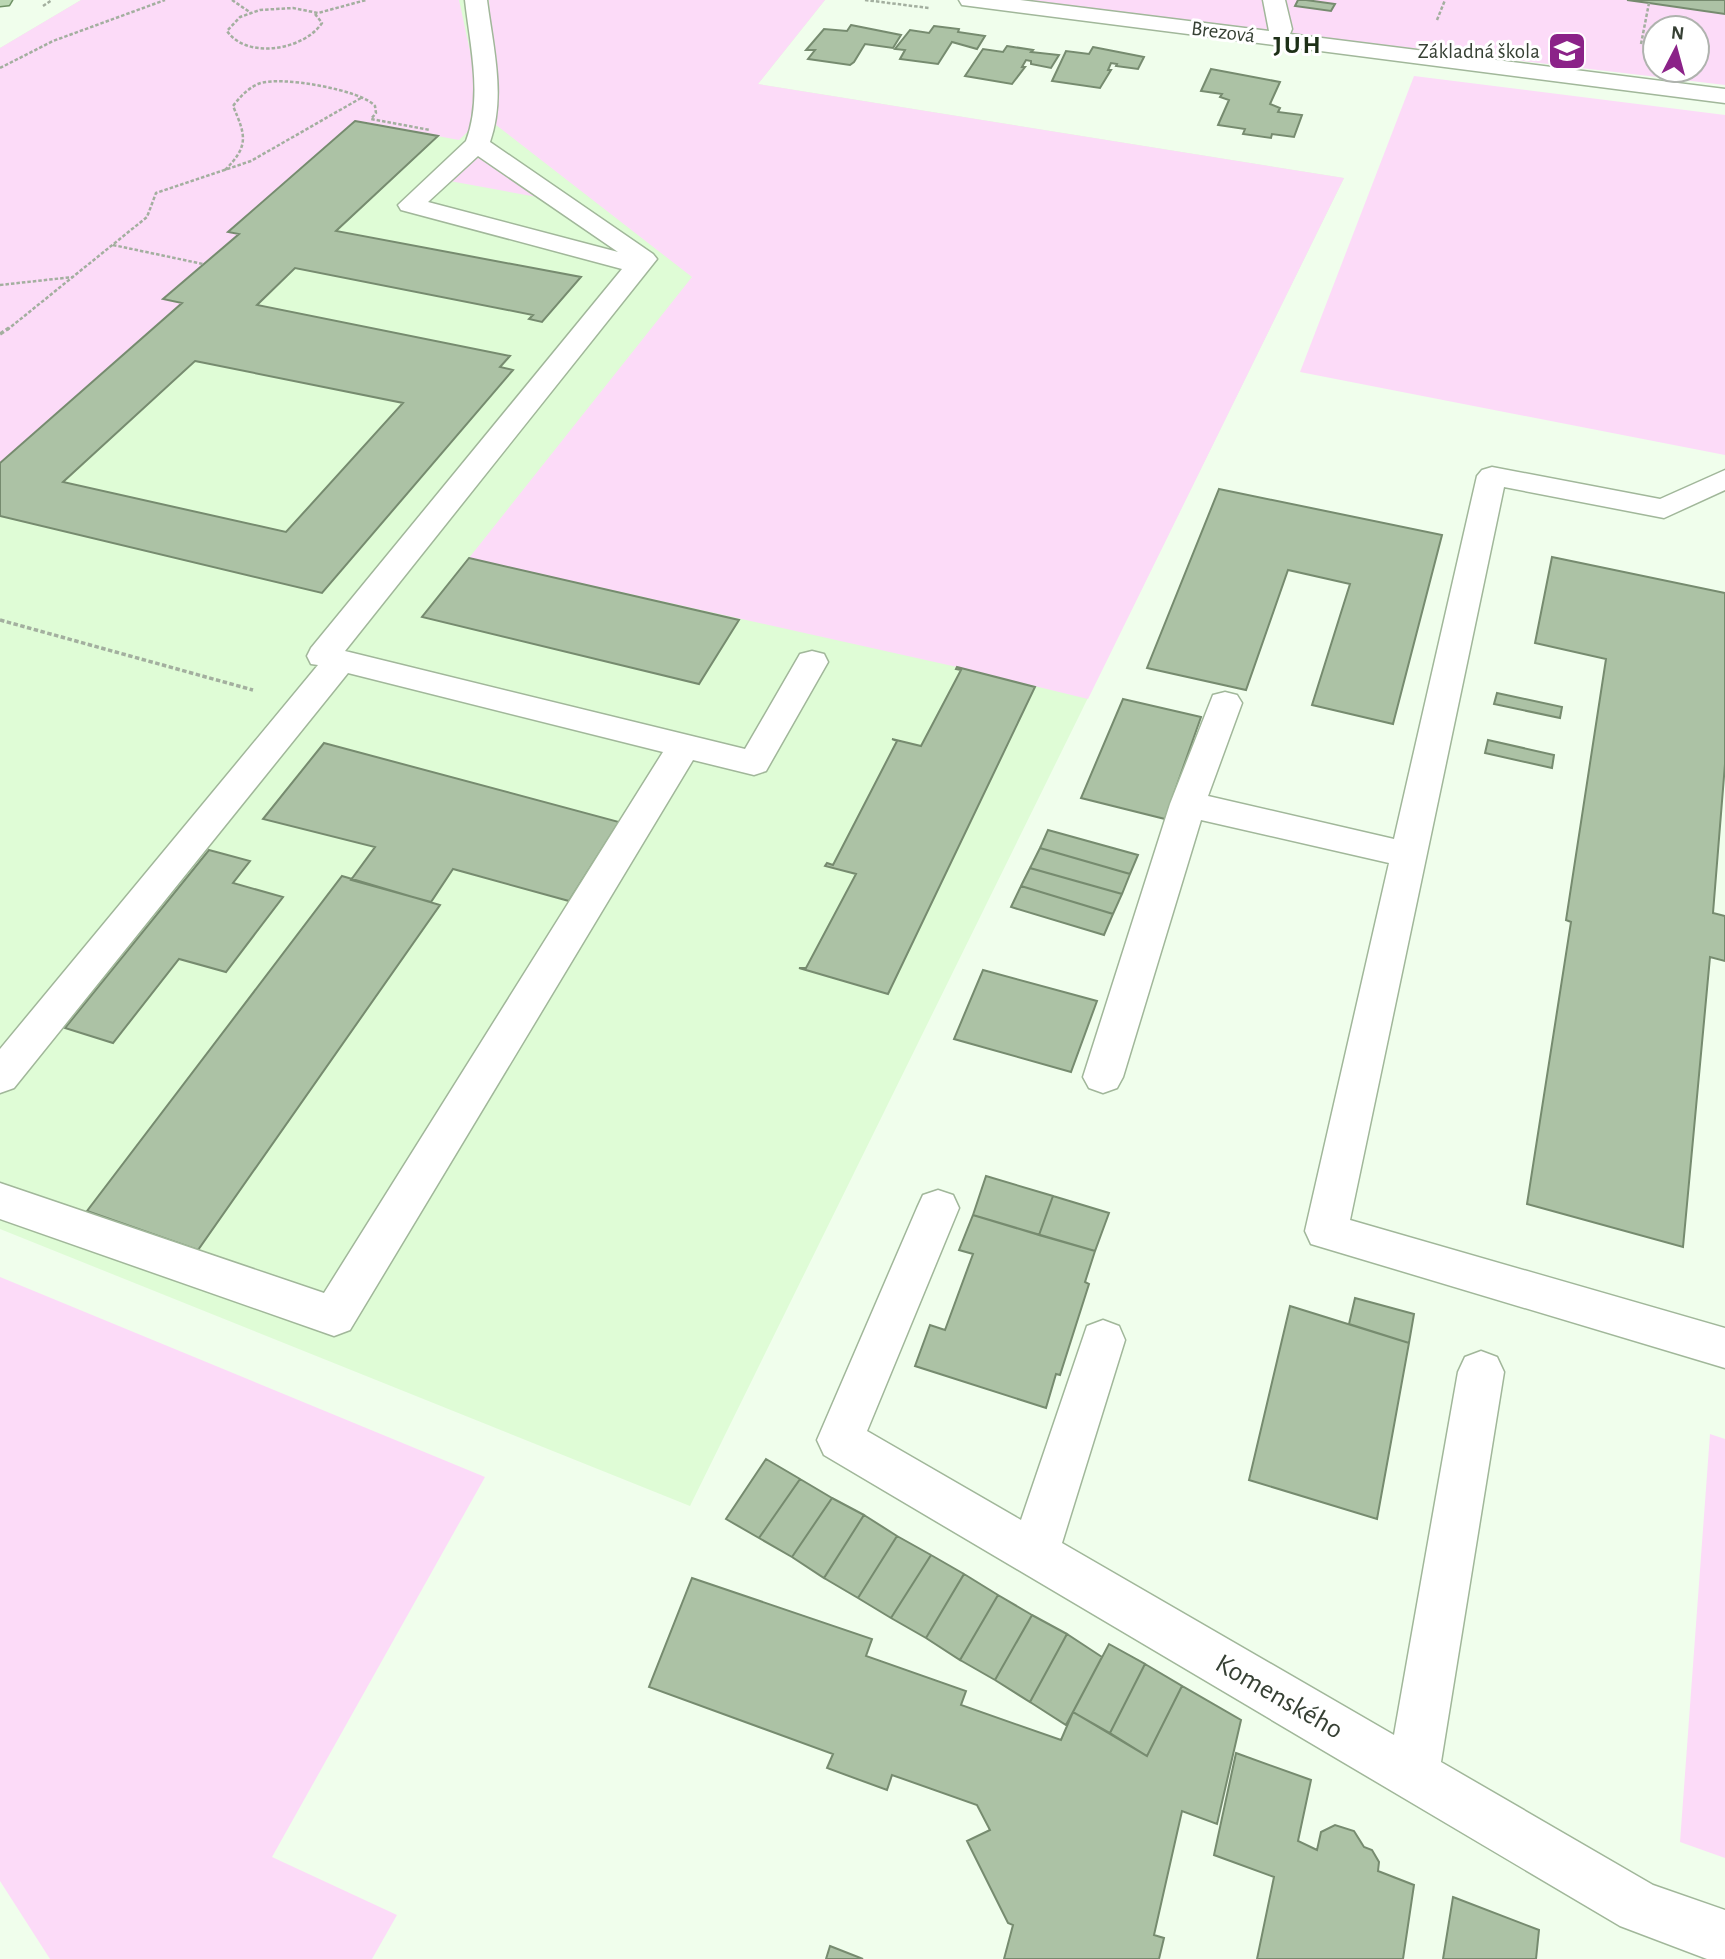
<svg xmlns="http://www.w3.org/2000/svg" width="1725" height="1959" viewBox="0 0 1725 1959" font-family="'Alegreya Sans',sans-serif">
<rect width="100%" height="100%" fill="#f0feec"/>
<path fill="#dffcd6" d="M 81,0 L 825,0 L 758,84 L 1344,178 L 690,1506 L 0,1229 L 0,48 Z"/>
<path fill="#fcdbf8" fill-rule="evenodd" d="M 81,0 L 459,0 L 473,65 L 478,122 L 459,140 L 355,121 L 229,231 L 239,234 L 164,299 L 182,303 L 0,463 L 0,48 Z
M 489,0 L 825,0 L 758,84 L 1344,178 L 1088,699 L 957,667 L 469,558 L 692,277 L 496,125 Z
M 1003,0 L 1725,0 L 1725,85 ZM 1655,28 L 1697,28 L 1697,70 L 1655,70 Z
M 1414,76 L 1725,115 L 1725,455 L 1300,372 Z
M 477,144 L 559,201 L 439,179 Z
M 0,1277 L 485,1477 L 272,1857 L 397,1915 L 372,1959 L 50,1959 L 0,1881 Z
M 1710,1434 L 1725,1439 L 1725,1858 L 1680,1842 Z"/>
<path fill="#acc2a5" stroke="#768b6f" stroke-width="2" fill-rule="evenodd" d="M 1298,0 L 1306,0 L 1335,4 L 1331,11 L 1295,6 Z
M 1627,0 L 1725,0 L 1725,14 L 1649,3 Z
M 851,25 L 901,35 L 893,48 L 865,44 L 854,62 L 850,65 L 808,59 L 815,50 L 806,50 L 824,29 L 847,31 Z
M 934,26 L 959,29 L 958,32 L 985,36 L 977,49 L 952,42 L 938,64 L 900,59 L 905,50 L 895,49 L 910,30 L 929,33 Z
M 1007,46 L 1033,50 L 1031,52 L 1059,55 L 1051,68 L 1031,64 L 1031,61 L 1026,60 L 1022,67 L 1025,67 L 1012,84 L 965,76 L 983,49 L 1003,52 Z
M 1093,47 L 1144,57 L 1138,69 L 1116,66 L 1117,64 L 1111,63 L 1108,70 L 1111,70 L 1100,88 L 1052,81 L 1066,51 L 1089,54 Z
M 1211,69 L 1280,82 L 1270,104 L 1280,108 L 1278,112 L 1302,115 L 1294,137 L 1272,134 L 1271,138 L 1243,134 L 1245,129 L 1218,125 L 1229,100 L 1220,97 L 1222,94 L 1201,91 Z
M 355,121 L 438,136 L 336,231 L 581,277 L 542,322 L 529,319 L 533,315 L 295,268 L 257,305 L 510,356 L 500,367 L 513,370 L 322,593 L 0,516 L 0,463 L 182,303 L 163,299 L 239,234 L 228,232 ZM 195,361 L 403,403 L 286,532 L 63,482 Z
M 1219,489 L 1442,535 L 1393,724 L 1312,705 L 1350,584 L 1288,570 L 1246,690 L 1147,668 Z
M 1552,557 L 1725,593 L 1725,764 L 1713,913 L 1725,916 L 1725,961 L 1710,957 L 1683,1247 L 1527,1204 L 1571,922 L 1566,920 L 1606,659 L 1535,643 Z
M 469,558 L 739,620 L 699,684 L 422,617 Z
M 957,667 L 1035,687 L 888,994 L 799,968 L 806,968 L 856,874 L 825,866 L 827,863 L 833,865 L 897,741 L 892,739 L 921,746 L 961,670 L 956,669 Z
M 1497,693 L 1562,707 L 1560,718 L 1494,704 Z
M 1123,699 L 1201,717 L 1165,819 L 1081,798 Z
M 1488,740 L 1554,755 L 1552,768 L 1485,753 Z
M 324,743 L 619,822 L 569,901 L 453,869 L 431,902 L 351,880 L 375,847 L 263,819 Z
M 1048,830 L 1138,855 L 1130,874 L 1040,848 Z
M 1040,848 L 1130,874 L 1122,894 L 1030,868 Z
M 209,850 L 250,861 L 233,883 L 283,897 L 226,972 L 179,959 L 113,1043 L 65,1028 Z
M 1030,868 L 1122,894 L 1113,914 L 1021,886 Z
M 342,876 L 440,905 L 198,1250 L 87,1211 Z
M 1021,886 L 1113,914 L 1104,935 L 1011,907 Z
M 983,970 L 1097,1001 L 1071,1072 L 954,1039 Z
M 986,1176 L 1053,1196 L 1039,1235 L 973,1215 Z
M 1053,1196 L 1109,1213 L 1095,1251 L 1039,1235 Z
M 973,1215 L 1095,1251 L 1085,1282 L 1089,1284 L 1060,1375 L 1056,1374 L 1046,1408 L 915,1366 L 930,1325 L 945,1330 L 973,1254 L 959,1250 Z
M 1355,1298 L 1414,1314 L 1409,1343 L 1349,1324 Z
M 1290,1306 L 1409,1343 L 1377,1519 L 1249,1480 Z
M 766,1459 L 800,1479 L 759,1538 L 726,1519 Z
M 800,1479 L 832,1498 L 792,1557 L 759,1538 Z
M 832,1498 L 864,1515 L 824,1578 L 792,1557 Z
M 864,1515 L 897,1536 L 858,1598 L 824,1578 Z
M 897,1536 L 931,1555 L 891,1618 L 858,1598 Z
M 931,1555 L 964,1574 L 926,1638 L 891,1618 Z
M 964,1574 L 998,1595 L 960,1660 L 926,1638 Z
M 692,1578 L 872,1639 L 866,1656 L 966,1691 L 961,1705 L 1061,1740 L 1073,1712 L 1147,1756 L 1182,1686 L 1241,1720 L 1217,1824 L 1182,1811 L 1154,1935 L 1164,1938 L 1159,1959 L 1004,1959 L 1013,1925 L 1008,1923 L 967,1841 L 990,1830 L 977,1805 L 892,1775 L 887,1790 L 827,1768 L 833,1754 L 649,1687 Z
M 998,1595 L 1032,1615 L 995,1680 L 960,1660 Z
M 1032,1615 L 1067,1634 L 1030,1702 L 995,1680 Z
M 1067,1634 L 1102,1657 L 1066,1725 L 1030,1702 Z
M 1109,1644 L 1145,1664 L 1110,1733 L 1073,1712 Z
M 1145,1664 L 1182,1686 L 1147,1756 L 1110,1733 Z
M 1236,1753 L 1311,1780 L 1298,1841 L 1317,1850 L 1321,1832 L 1335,1825 L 1354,1831 L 1364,1847 L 1372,1850 L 1379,1862 L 1378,1871 L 1414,1885 L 1403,1959 L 1257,1959 L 1274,1877 L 1214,1855 Z
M 1453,1897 L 1539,1930 L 1536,1959 L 1443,1959 Z
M 830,1946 L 863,1959 L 826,1959 Z"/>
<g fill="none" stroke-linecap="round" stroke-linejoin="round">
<defs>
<path id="minor" d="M 465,0 L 487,0 C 493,47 506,96 490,142 L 653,254 L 657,259 L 345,651 L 745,749 L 800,654 L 812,651 L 824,654 L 828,662 L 766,771 L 754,775 L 693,760 L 350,1330 L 334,1336 L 0,1219 L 0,1183 L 324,1293 L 663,752 L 348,673 L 14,1088 L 0,1093 L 0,1049 L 318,665 L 311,664 L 307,656 L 311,648 L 622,269 L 401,210 L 398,205 L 466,141 C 483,96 470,46 465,0 ZM 478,156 L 618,252 L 428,202 Z
M 959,0 L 1020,0 L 1269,31 L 1263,0 L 1285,0 L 1292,29 L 1290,34 L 1725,89 L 1725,103 L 970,6 L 962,5 Z
M 1492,467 L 1660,499 L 1725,470 L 1725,490 L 1664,518 L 1504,487 L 1350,1220 L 1725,1328 L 1725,1368 L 1311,1244 L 1305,1231 L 1389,863 L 1201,820 L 1123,1077 L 1117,1088 L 1103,1093 L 1089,1088 L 1083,1077 L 1170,804 L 1213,695 L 1225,692 L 1237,695 L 1242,703 L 1208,796 L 1394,839 L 1477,476 L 1482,470 Z
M 938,1190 L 953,1195 L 959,1208 L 867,1431 L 1021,1520 L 1087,1326 L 1103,1320 L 1119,1326 L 1125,1340 L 1062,1543 L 1394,1735 L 1458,1372 L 1465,1357 L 1481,1351 L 1497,1357 L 1504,1372 L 1441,1762 L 1653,1885 L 1725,1910 L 1725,1959 L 1707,1959 L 1620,1926 L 824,1455 L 817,1440 L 917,1208 L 923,1195 Z"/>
<path id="major" d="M 0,0 L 12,0 L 9,5 L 0,6 Z"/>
</defs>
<use href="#minor" stroke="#a1b79a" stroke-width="3"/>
<use href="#major" stroke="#6f9165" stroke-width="3"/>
<path stroke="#a3af9f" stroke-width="2.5" stroke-dasharray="3.5 2" stroke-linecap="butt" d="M 232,0 L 251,13
M 865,0 L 929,8
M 43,6 L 52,0
M 315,14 L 322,23 C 304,50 247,60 227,31 L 240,17 L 260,10 L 293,8 L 318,13 L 366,0
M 1437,20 L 1445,0
M 1641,44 L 1649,3
M 0,68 L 53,41 L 165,0
M 225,170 C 249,146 246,136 233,106 C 240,97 247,89 258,84 C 279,75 362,90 375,106 L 376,113 L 371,119 L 430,130
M 113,245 L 203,264
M 0,285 L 73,277
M 7,330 L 147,217 L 156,193 L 251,161 L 361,98"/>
<path stroke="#a3af9f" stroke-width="3.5" stroke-dasharray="4.5 2.5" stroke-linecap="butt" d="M 0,334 L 9,328
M 0,620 L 253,690"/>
<use href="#minor" fill="#fff" fill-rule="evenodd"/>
<use href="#major" fill="#bbd7b3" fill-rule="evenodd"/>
</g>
<defs>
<symbol id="school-square" viewBox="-11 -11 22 22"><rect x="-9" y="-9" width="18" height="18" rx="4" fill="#8b2288" stroke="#fff"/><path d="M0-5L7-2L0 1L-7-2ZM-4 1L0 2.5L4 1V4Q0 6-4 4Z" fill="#fff"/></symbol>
</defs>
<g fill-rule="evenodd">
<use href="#school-square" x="1545" y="29" width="44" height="44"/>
</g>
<g text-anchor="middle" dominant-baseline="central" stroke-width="6" stroke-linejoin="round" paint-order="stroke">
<g font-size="21" fill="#364034" stroke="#fff">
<text transform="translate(1223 32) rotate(7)">Brezová</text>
</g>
<g font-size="21" fill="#364034" stroke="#fff" text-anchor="end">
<text x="1540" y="51">Základná škola</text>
</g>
<g font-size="26" font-weight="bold" letter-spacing="2" fill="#1d2f17" stroke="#fff">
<text x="1298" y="45">JUH</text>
</g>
<g font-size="28" fill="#364034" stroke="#fff">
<text transform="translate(1279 1697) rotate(30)">Komenského</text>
</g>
</g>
<g transform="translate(1676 49) rotate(6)"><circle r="33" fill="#ffffff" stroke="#afb3ae" stroke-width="2"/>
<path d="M0-5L12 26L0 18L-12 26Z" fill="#8b2288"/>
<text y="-10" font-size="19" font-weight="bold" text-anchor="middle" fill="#364034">N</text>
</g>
</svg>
